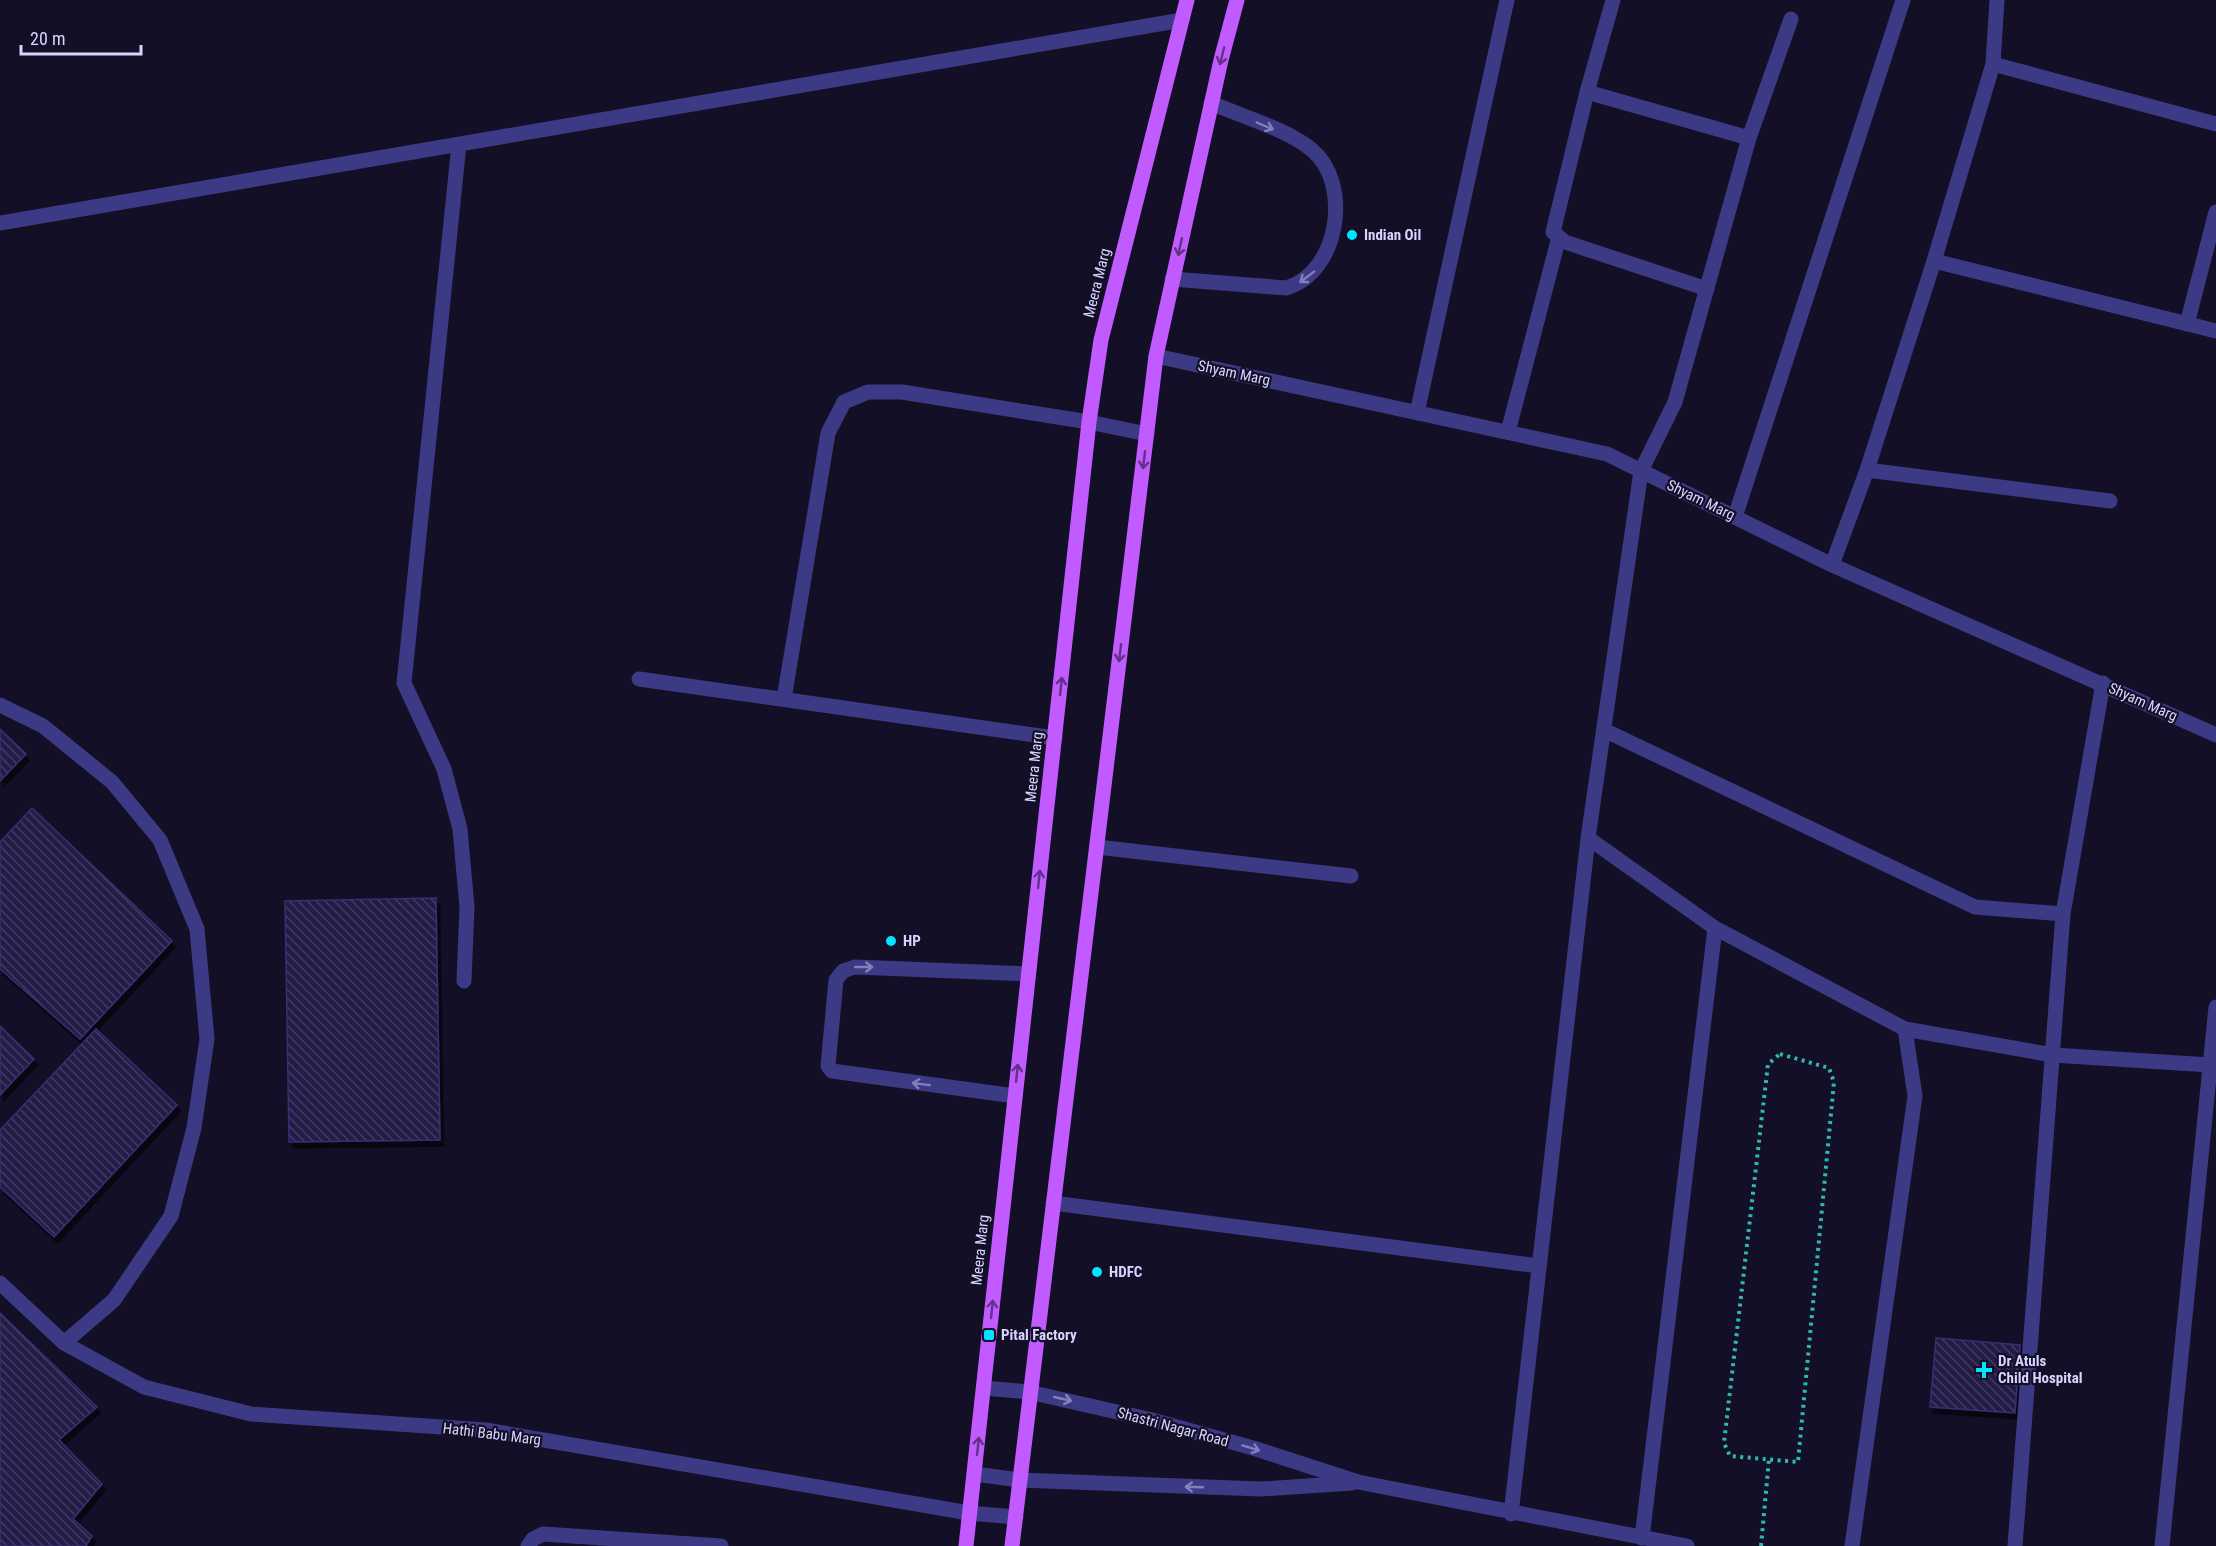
<svg xmlns="http://www.w3.org/2000/svg" width="2216" height="1546" viewBox="0 0 2216 1546" font-family="'Roboto Condensed',sans-serif">
<defs>
<pattern id="building-back-hatch" width="6" height="6" patternUnits="userSpaceOnUse" patternTransform="scale(1.5)"><rect width="6" height="6" fill="#241b47"/><path d="M-1 5l2 2M0 0l6 6M5-1l2 2" fill="none" stroke="#433b63"/></pattern>
<filter id="shadow"><feDropShadow dx="3.5" dy="6" stdDeviation="0" flood-color="#0009"/></filter>
</defs>
<rect width="100%" height="100%" fill="#130f26"/>
<path fill="url(#building-back-hatch)" stroke="#3b2d73" stroke-width="1.5" filter="url(#shadow)" d="M 0,729 L 26,754 L 0,781 Z
M 32,808 L 172,941 L 80,1039 L 0,969 L 0,842 Z
M 436,898 L 440,1140 L 289,1142 L 285,901 Z
M 0,1026 L 34,1059 L 0,1095 Z
M 96,1029 L 177,1105 L 54,1237 L 0,1187 L 0,1130 Z
M 0,1313 L 97,1407 L 59,1440 L 102,1484 L 73,1519 L 92,1536 L 86,1546 L 0,1546 Z
M 1936,1338 L 2020,1345 L 2015,1413 L 1930,1407 Z"/>
<g fill="none" stroke-linecap="round" stroke-linejoin="round">
<path stroke="#2fb8b0" stroke-width="4" stroke-dasharray="3 4.5" stroke-linecap="butt" d="M 1780,1054 L 1829,1068 L 1834,1082 L 1798,1462 L 1730,1456 L 1724,1443 L 1768,1064 Z
M 1761,1546 L 1769,1459"/>
<path stroke="#3d3a85" stroke-width="15" d="M 1172,279 L 1286,288 C 1340,272 1352,183 1312,150 C 1287,129 1241,116 1211,103
M 1867,470 L 2110,501
M 639,679 L 1055,738
M 784,699 L 828,433 L 844,402 L 868,392 L 902,392 L 1089,422 L 1147,434
M 1097,847 L 1351,876
M 1015,1096 L 832,1071 L 828,1066 L 836,980 L 843,971 L 855,967 L 1028,974"/>
<path stroke="#3d3a85" stroke-width="15" d="M 1993,64 L 2216,124
M 1587,92 L 1613,0
M 1749,138 L 1791,19
M 459,144 L 404,683 L 444,769 L 460,829 L 467,907 L 464,981
M 0,223 L 1182,20
M 1934,261 L 2216,331
M 2187,324 L 2216,212
M 1156,356 L 1607,454 L 1832,565 L 2216,735
M 1417,413 L 1507,0
M 1508,432 L 1559,237
M 1735,517 L 1903,0
M 1832,565 L 1867,470 L 1934,261 L 1993,64 L 1997,0
M 0,705 L 43,726 L 112,782 L 160,840 L 197,929 L 207,1039 L 194,1128 L 171,1216 L 114,1300 L 64,1343
M 1604,730 L 1975,907 L 2063,914
M 1588,838 L 1715,928 L 1905,1029 L 1915,1096 L 1852,1546
M 1905,1029 L 2053,1055 L 2210,1065
M 1053,1203 L 1539,1266
M 1511,1514 L 1588,838 L 1641,471 L 1675,402 L 1749,138 L 1587,92 L 1553,232 L 1565,242 L 1707,289
M 1642,1538 L 1715,928
M 528,1546 L 533,1539 L 543,1534 L 721,1546
M 2015,1546 L 2063,914 L 2103,683
M 2162,1546 L 2216,1007"/>
<path stroke="#3d3a85" stroke-width="15" d="M 0,1283 L 64,1343 L 144,1387 L 251,1414 L 486,1430 L 969,1513 L 1016,1517
M 984,1388 L 1029,1392 L 1152,1420 L 1253,1448 L 1358,1482 L 1687,1546
M 975,1474 L 1019,1480 L 1261,1489 L 1352,1483"/>
<path stroke="#c25bff" stroke-width="15" d="M 966,1546 L 1089,422 L 1101,340 L 1187,0
M 1012,1546 L 1156,356 L 1221,60 L 1237,0"/>
</g>
<defs><path id="oneway-shaft" d="M-6 0H5M1.5-3L5.5 0L1.5 3" fill="none" stroke-width="1.6" stroke-linecap="round" stroke-linejoin="round" transform="scale(1.5)"/></defs>
<g stroke="#623188">
<use href="#oneway-shaft" transform="translate(1222 56) rotate(104)"/>
<use href="#oneway-shaft" transform="translate(1180 247) rotate(102)"/>
<use href="#oneway-shaft" transform="translate(1144 460) rotate(97)"/>
<use href="#oneway-shaft" transform="translate(1120 653) rotate(97)"/>
<use href="#oneway-shaft" transform="translate(1061 686) rotate(-84)"/>
<use href="#oneway-shaft" transform="translate(1039 879) rotate(-84)"/>
<use href="#oneway-shaft" transform="translate(1017 1073) rotate(-84)"/>
<use href="#oneway-shaft" transform="translate(992 1309) rotate(-84)"/>
<use href="#oneway-shaft" transform="translate(978 1446) rotate(-84)"/>
</g>
<g stroke="#837fbc">
<use href="#oneway-shaft" transform="translate(1265 126) rotate(23)"/>
<use href="#oneway-shaft" transform="translate(1307 277) rotate(143)"/>
<use href="#oneway-shaft" transform="translate(864 967)"/>
<use href="#oneway-shaft" transform="translate(921 1084) rotate(-173)"/>
<use href="#oneway-shaft" transform="translate(1063 1399) rotate(13)"/>
<use href="#oneway-shaft" transform="translate(1251 1448) rotate(17)"/>
<use href="#oneway-shaft" transform="translate(1194 1487) rotate(-178)"/>
</g>
<g fill="#00e5ff" stroke="#130f26" stroke-width="2">
<circle cx="1352" cy="235" r="6"/>
<circle cx="891" cy="941" r="6"/>
<circle cx="1097" cy="1272" r="6"/>
<rect x="983" y="1329" width="12" height="12" rx="3"/>
<path d="M1981 1361h6v6h6v6h-6v6h-6v-6h-6v-6h6z"/>
</g>
<g text-anchor="middle" dominant-baseline="central" stroke-width="4.5" stroke-linejoin="round" paint-order="stroke">
<g font-size="15" font-weight="bold" fill="#d9d4ff" stroke="#130f26" text-anchor="start">
<text x="1364" y="235">Indian Oil</text>
<text x="903" y="941">HP</text>
<text x="1109" y="1272">HDFC</text>
<text x="1001" y="1335">Pital Factory</text>
<text x="1998" y="1361">Dr Atuls<tspan x="1998" dy="17">Child Hospital</tspan></text>
</g>
<g font-size="15" fill="#d9d4ff" stroke="#130f26">
<text transform="translate(1097 283) rotate(-76)">Meera Marg</text>
<text transform="translate(1234 373) rotate(12)">Shyam Marg</text>
<text transform="translate(1701 500) rotate(26)">Shyam Marg</text>
<text transform="translate(2143 702) rotate(24)">Shyam Marg</text>
<text transform="translate(1034 767) rotate(-84)">Meera Marg</text>
<text transform="translate(980 1250) rotate(-84)">Meera Marg</text>
<text transform="translate(1173 1427) rotate(15)">Shastri Nagar Road</text>
<text transform="translate(492 1434) rotate(7)">Hathi Babu Marg</text>
</g>
</g>
<path d="M21 45v9h120v-9" fill="none" stroke="#d9d4ff" stroke-width="3"/>
<text x="30" y="45" font-size="18" fill="#d9d4ff" stroke="#130f26" stroke-width="4.5" paint-order="stroke">20 m</text>
</svg>
